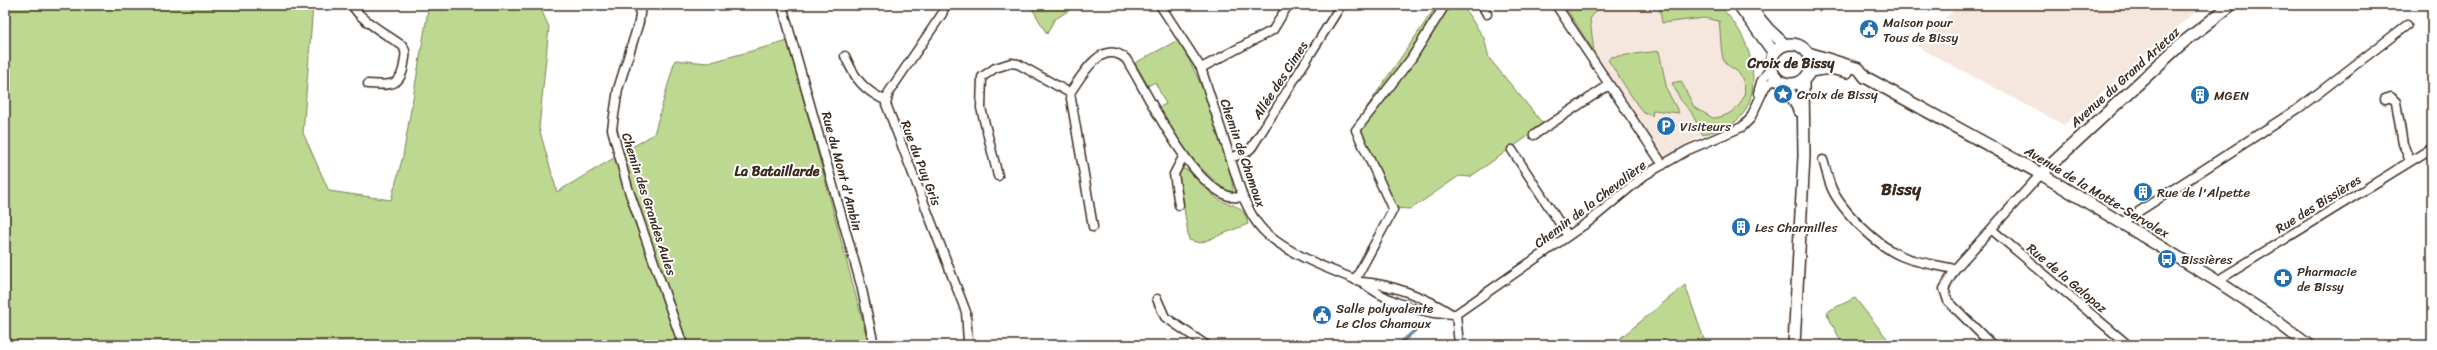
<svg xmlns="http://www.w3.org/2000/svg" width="2437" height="350" viewBox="0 0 2437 350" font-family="Sriracha,sans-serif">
<rect width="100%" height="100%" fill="#fff"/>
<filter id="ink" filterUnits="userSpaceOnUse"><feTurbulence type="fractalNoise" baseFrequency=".025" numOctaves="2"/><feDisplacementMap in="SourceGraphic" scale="8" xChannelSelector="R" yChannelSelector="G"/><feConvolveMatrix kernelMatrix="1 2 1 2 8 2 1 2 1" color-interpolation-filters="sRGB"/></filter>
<g filter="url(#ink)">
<path fill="#f6e7de" d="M 1564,5 L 1720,5 L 1740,31 L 1745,42 L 1752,68 L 1752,87 L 1743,115 L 1733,124 L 1703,135 L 1662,158 Z
M 1959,5 L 2203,5 L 2064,125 L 1916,46 Z"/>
<path fill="#bdd991" stroke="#7c8258" d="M 5,5 L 313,5 L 303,133 L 329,191 L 391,200 L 403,156 L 429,5 L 539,5 L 549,27 L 539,128 L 557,192 L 654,134 L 675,60 L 708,63 L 788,41 L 869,345 L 5,345 Z
M 1030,5 L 1077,5 L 1054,20 L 1047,34 Z
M 1437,5 L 1462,5 L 1484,38 L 1489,58 L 1544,125 L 1470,177 L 1459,176 L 1411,209 L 1389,208 L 1351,130 Z
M 1564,5 L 1601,5 L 1590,19 L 1594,52 Z
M 1659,5 L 1720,5 C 1726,14 1735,22 1740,32 C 1755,57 1761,102 1735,122 C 1726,129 1713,131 1703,135 L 1691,112 L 1680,99 L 1672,83 L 1681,81 L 1694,107 L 1713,118 C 1734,117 1754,97 1740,75 C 1736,68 1726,67 1723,59 C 1720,47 1721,33 1719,21 L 1704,18 L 1662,23 Z
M 1178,40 C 1201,78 1228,147 1233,190 L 1231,193 L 1224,190 L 1187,154 L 1159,107 L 1166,104 L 1155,82 L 1148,86 L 1135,63 Z
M 1659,51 L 1667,90 L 1679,113 L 1653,110 L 1652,116 L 1644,113 L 1638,106 L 1608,60 L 1611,57 Z
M 1181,168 L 1187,170 C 1197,178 1205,188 1214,196 C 1228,208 1243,200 1248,224 L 1200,243 L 1189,240 L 1179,177 Z
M 1685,285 L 1706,345 L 1612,345 Z
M 1855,298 L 1889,341 L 1880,345 L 1843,345 L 1826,312 Z"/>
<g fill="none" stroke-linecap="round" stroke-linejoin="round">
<path stroke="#6d879a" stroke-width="3" d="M 1398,345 L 1419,327"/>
<defs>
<path id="street" d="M 353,5 C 355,17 392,38 403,46 C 407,53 405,57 404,64 C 401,88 388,85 368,84
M 641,5 L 639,22 L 618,89 L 612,129 L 628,188 L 683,345
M 782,5 L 861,285 L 874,345
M 945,5 L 942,14 L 889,92 L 886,104 L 966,312 L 968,341
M 1160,5 L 1201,68 L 1243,197 C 1249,210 1255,223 1266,233 C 1288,254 1333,271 1362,282 C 1381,298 1410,309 1434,313 C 1441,314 1448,313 1456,314
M 1482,5 L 1487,14
M 1556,5 L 1663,165
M 845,56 C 855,79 864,91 887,101
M 1201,68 L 1273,30 L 1288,5
M 1070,93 L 1093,227
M 1758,93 L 1761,82 L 1771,67
M 2385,99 L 2391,97 L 2396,102 L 2403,144 L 2410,161
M 1534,135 L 1609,85
M 1512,150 L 1568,236
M 1230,158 L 1247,152 L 1252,147 L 1341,5
M 1823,160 C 1826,169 1828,180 1832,189 C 1842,211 1877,245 1899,255 C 1916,263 1937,265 1955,269
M 998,176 L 981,108 L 982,77 L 995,68 L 1011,63 L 1018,64 L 1070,93 C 1082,75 1102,38 1126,59 C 1147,91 1199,207 1243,197
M 1179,205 L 1174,174 L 1183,157
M 2121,223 L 2299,108 L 2407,25
M 1991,229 L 2128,345
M 1355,280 L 1393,210 L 1356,130 L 1411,59 L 1445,5
M 2217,281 L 2432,148
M 1362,282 C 1391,284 1425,297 1450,313
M 1157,299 L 1165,317 L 1206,345
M 1456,314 L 1591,220 L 1645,175 L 1688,150 L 1742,127 L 1750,119 L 1765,87 L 1776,78
M 1456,314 L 1459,345
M 1992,345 L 1948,301 L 1944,289 L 1955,269 L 2041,174"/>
<path id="secondary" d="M 1739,5 L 1774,53
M 1748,5 L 1768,29 L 1785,45
M1771 64a20 20 0 1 1 40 0a20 20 0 1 1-40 0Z
M 1808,53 L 1859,69 L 1865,77 L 2041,174 L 2217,281 L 2267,314 L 2308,345
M 1810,71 L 1830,68 L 1847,72
M 1785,84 L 1800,111
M 2041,174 L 2180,45 L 2231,5
M 1794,345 L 1804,156 L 1803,81"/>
</defs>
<use href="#street" stroke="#3b2a1e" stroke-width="11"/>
<use href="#secondary" stroke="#3b2a1e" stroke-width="14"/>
<use href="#street" stroke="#fff" stroke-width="8"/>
<use href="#secondary" stroke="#fff" stroke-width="11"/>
</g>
</g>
<defs>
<symbol id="civic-disc" viewBox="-11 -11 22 22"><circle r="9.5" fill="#1f6fb2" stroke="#fff"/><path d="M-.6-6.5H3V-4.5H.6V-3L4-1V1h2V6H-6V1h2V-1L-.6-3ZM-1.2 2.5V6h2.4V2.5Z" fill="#fff"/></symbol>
<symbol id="sight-disc" viewBox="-11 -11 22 22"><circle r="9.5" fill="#1f6fb2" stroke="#fff"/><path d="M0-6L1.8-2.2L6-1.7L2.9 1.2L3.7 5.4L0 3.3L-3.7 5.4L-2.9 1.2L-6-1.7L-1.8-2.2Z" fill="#fff"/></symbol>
<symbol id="building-disc" viewBox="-11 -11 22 22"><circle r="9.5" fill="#1f6fb2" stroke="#fff"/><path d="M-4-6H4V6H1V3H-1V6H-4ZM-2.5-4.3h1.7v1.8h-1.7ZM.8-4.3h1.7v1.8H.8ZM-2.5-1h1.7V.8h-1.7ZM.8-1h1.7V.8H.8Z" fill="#fff"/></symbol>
<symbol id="parking-disc" viewBox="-11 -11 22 22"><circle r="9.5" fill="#1f6fb2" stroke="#fff"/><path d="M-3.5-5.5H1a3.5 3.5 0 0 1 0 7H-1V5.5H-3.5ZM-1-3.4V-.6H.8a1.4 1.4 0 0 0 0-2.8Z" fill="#fff"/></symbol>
<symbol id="bus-disc" viewBox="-11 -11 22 22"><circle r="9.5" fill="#1f6fb2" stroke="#fff"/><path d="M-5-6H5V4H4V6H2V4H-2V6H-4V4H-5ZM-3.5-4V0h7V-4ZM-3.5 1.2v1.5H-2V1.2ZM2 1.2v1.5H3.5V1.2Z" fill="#fff"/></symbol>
<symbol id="pharmacy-disc" viewBox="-11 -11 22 22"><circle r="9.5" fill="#1f6fb2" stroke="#fff"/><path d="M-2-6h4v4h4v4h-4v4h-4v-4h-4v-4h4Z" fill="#fff"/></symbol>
</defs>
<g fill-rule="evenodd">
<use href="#civic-disc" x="1858" y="18" width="22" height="22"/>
<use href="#sight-disc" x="1772" y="83" width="22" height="22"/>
<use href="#building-disc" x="2189" y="84" width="22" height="22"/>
<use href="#parking-disc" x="1655" y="115" width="22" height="22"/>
<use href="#building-disc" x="2132" y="181" width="22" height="22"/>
<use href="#building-disc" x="1730" y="216" width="22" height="22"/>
<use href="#bus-disc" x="2156" y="248" width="22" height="22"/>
<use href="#pharmacy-disc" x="2272" y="267" width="22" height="22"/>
<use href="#civic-disc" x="1311" y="304" width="22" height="22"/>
</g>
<g text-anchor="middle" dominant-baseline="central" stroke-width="4" stroke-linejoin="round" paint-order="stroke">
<g font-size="13" fill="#3b2a1e" stroke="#fff" text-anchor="start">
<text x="1883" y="22">Maison pour<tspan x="1883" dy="15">Tous de Bissy</tspan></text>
<text x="1797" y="94">Croix de Bissy</text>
<text x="2214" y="95">MGEN</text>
<text x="1680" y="126">Visiteurs</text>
<text x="2157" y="192">Rue de l'Alpette</text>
<text x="1755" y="227">Les Charmilles</text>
<text x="2181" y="259">Bissières</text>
<text x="2297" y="271">Pharmacie<tspan x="2297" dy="15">de Bissy</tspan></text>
<text x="1336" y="308">Salle polyvalente<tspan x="1336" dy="15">Le Clos Chamoux</tspan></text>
</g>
<g font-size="13" fill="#3b2a1e" stroke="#fff">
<text transform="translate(2125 77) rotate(-42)">Avenue du Grand Arietaz</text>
<text transform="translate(1280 80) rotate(-57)">Allée des Cimes</text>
<text transform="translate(1243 153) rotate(71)">Chemin de Chamoux</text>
<text transform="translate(921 163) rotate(69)">Rue du Puy Gris</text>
<text transform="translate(842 171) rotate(75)">Rue du Mont d'Ambin</text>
<text transform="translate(2097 192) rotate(31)">Avenue de la Motte-Servolex</text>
<text transform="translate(649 204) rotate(72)">Chemin des Grandes Aules</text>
<text transform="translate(1590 204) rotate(-37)">Chemin de la Chevalière</text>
<text transform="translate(2318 204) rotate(-32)">Rue des Bissières</text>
<text transform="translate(2067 278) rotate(40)">Rue de la Galopaz</text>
</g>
<g font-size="14" font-weight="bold" fill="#3b2a1e" stroke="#fff">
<text x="1791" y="63">Croix de Bissy</text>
<text x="777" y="171">La Bataillarde</text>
</g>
<g font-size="17" font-weight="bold" fill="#3b2a1e" stroke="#fff">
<text x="1901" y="189">Bissy</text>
</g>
</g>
<rect width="2437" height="350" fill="none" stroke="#fff" stroke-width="20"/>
<rect x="10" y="10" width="2417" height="330" fill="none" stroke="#3b2a1e" stroke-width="1.5" filter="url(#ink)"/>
</svg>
